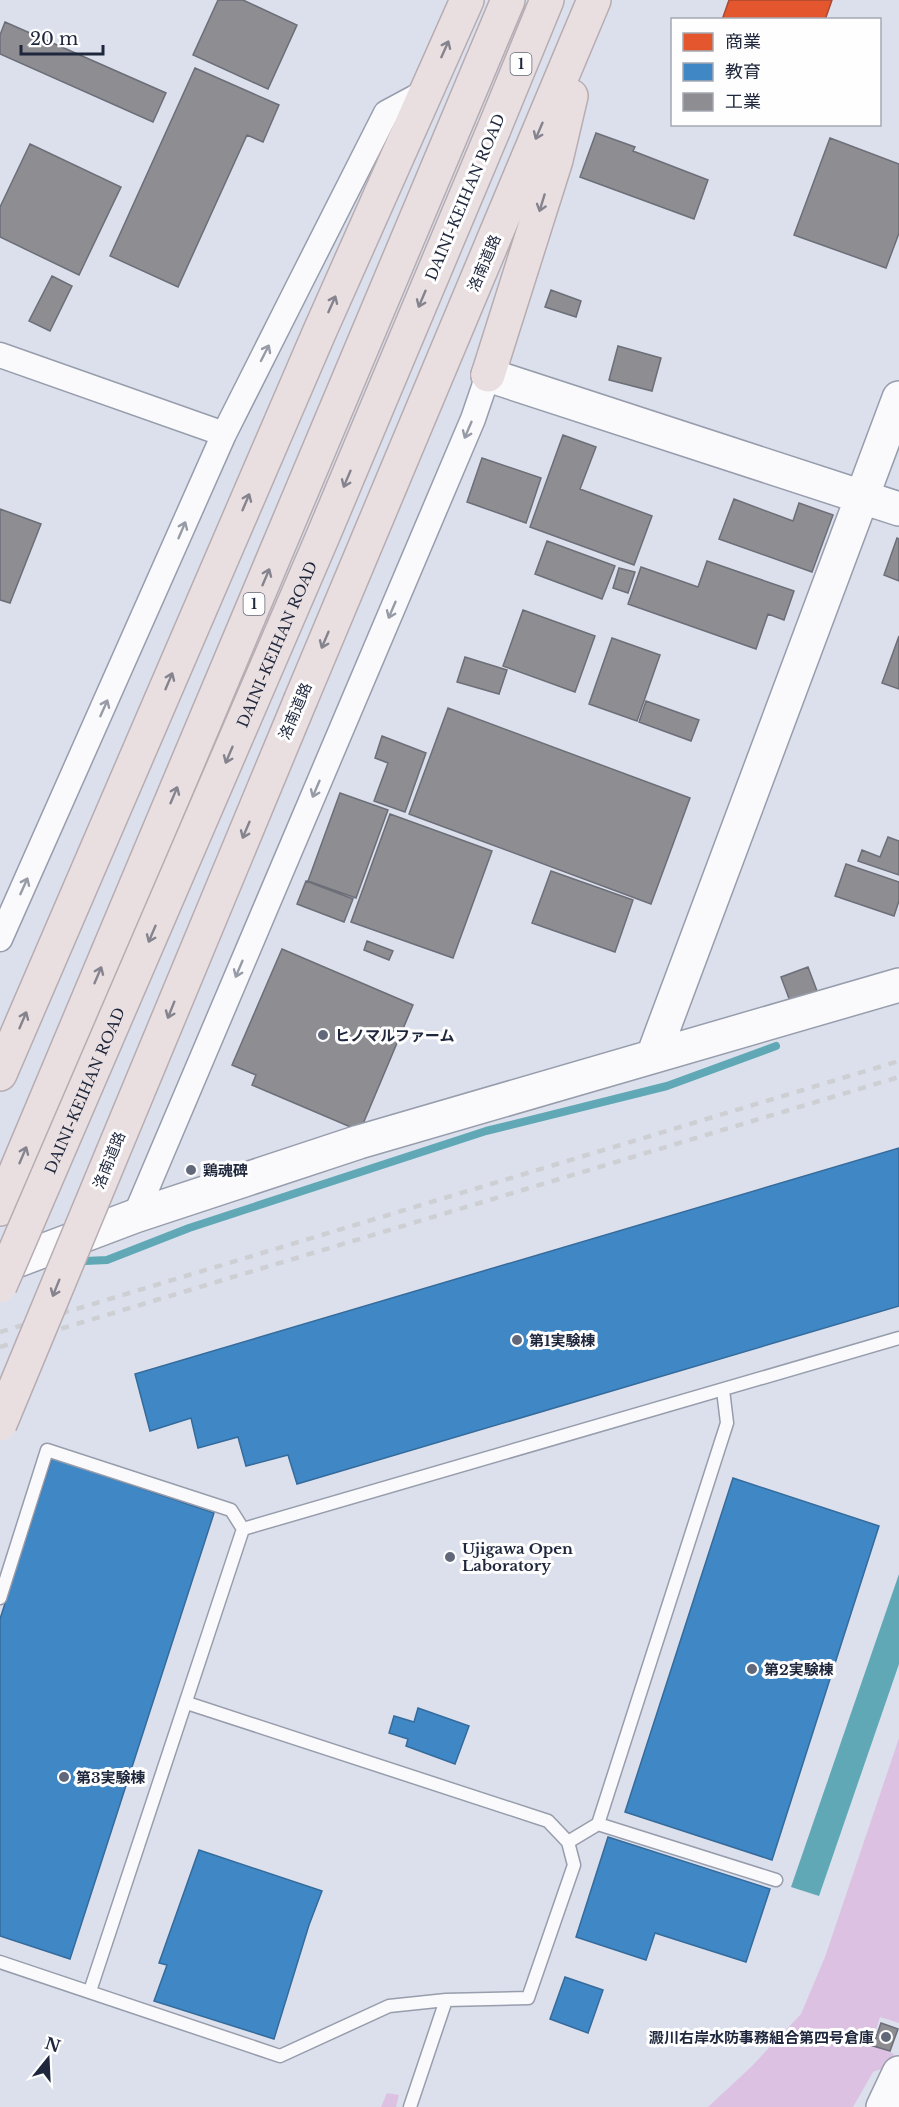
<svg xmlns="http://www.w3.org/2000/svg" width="899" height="2107" viewBox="0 0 899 2107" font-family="'Libre Baskerville','Noto Sans JP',serif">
<rect width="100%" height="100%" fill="#dbe0ec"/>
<path fill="#ddc1e3" d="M 899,1738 L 899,2023 L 880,2017 L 871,2045 L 894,2054 L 889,2066 L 873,2072 L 853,2107 L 708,2107 L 751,2067 L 801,2014 L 825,1957 Z
M 387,2093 L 399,2095 L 396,2107 L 381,2107 Z"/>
<path fill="#60a8b5" d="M 899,1574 L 899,1664 L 819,1896 L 791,1887 Z"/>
<path fill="#e4572e" stroke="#a94932" stroke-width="1.5" d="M 729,0 L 832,0 L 825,20 L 722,20 Z"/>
<path fill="#3f88c5" stroke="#356b9c" stroke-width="1.5" d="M 899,1148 L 899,1306 L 297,1484 L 288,1455 L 246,1466 L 238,1437 L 198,1448 L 191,1418 L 150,1431 L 135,1374 Z
M 52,1458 L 214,1513 L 70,1959 L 0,1936 L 0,1619 Z
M 733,1478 L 879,1526 L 772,1860 L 625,1812 Z
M 418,1708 L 469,1726 L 455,1764 L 406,1746 L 408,1739 L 389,1733 L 394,1716 L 414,1722 Z
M 608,1837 L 770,1889 L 746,1962 L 655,1933 L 646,1960 L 576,1937 Z
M 199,1850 L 322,1891 L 309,1925 L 274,2039 L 154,2001 L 167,1965 L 159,1963 Z
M 565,1977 L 603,1990 L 588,2033 L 550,2019 Z"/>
<path fill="#8d8d92" stroke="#6c6e78" stroke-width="1.5" d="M 218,0 L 243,0 L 297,25 L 268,89 L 193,55 Z
M 5,22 L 166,93 L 153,122 L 0,54 L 0,35 Z
M 195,68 L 279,105 L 263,142 L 247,135 L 178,287 L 110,256 Z
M 596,133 L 635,147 L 633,151 L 708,180 L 694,219 L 580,177 Z
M 830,138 L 899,164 L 899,233 L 886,268 L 794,235 Z
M 30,144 L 121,187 L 79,275 L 0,237 L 0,207 Z
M 52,276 L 72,286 L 50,331 L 29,321 Z
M 551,290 L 581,301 L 576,317 L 545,307 Z
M 618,346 L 661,358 L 652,391 L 609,380 Z
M 563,435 L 596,447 L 580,489 L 652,516 L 634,565 L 530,527 Z
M 482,458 L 541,478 L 526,523 L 467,502 Z
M 734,499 L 793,521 L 799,503 L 833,515 L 812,572 L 719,539 Z
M 0,509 L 41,524 L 10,603 L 0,600 Z
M 897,538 L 899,539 L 899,581 L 884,575 Z
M 547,541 L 615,566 L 602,599 L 535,574 Z
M 707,561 L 794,591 L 784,620 L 768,614 L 756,649 L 628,604 L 641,567 L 698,587 Z
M 619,568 L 635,572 L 628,593 L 613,588 Z
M 523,610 L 595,636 L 575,692 L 503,666 Z
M 899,636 L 899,689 L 882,683 Z
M 612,638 L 660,655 L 637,721 L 589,704 Z
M 465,657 L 507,670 L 499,694 L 457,682 Z
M 646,701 L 699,720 L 691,741 L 639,722 Z
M 448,708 L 690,798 L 651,904 L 409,814 Z
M 382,736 L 426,753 L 405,812 L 374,801 L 388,763 L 375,758 Z
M 340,793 L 388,810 L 356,898 L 308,881 Z
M 390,814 L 492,851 L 453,958 L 351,922 Z
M 888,837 L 899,841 L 899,875 L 858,861 L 862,850 L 880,857 Z
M 846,864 L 899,882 L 899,901 L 894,916 L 835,896 Z
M 551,871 L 633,900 L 615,952 L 532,923 Z
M 306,881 L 353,899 L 344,922 L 297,904 Z
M 367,941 L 393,951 L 389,960 L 364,950 Z
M 282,949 L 413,1005 L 360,1131 L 252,1085 L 256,1075 L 232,1065 Z
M 808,967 L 817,991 L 790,1001 L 781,977 Z
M 881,2023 L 898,2029 L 890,2051 L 873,2046 Z"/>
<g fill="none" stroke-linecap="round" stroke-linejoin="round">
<path stroke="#60a8b5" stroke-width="8" d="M 85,1261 L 107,1260 L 189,1228 L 486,1131 L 667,1086 L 776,1046"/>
<defs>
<path id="lane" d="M 0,1598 L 47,1450 L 231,1510 L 243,1529
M 598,1824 L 776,1880
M 568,1842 L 598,1824 L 727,1423 L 723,1390
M 0,1962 L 280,2056 L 389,2006 L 446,2000 L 528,1998 L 574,1865 L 568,1842 L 548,1821 L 187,1703
M 90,1991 L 243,1529 L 899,1338
M 410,2107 L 446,2000"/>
<path id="street" d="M 0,355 L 224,434
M 0,939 L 224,434 L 300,283 L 386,113 L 427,91
M 135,1216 L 473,419 L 488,375"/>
<path id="secondary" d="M 488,375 L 899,509
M 653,1056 L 899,398
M 0,1267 L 135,1216 L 359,1142 L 899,985
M 883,2107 L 899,2073"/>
<path id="highway" d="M 494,129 L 547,0
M 488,375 L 556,160 L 571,96
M 301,699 L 594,0
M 0,1074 L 319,333 L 467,0
M 0,1209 L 508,0"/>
</defs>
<use href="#lane" stroke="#979dac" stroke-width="15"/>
<use href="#street" stroke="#979dac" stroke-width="27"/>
<use href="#secondary" stroke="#979dac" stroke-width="36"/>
<use href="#highway" stroke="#b6acb1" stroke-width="36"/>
<use href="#lane" stroke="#fafafc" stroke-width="12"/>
<use href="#street" stroke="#fafafc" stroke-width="24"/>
<use href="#secondary" stroke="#fafafc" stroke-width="33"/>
<use href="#highway" stroke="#eadfe0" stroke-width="33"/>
<path stroke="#cdcfd3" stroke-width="4.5" stroke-dasharray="8 8" stroke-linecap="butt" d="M 0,1332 L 899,1061
M 0,1347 L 899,1077"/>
<defs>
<g id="highway-bridge">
<path id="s1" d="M 0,1286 L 323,536 L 494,129"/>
<path d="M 0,1424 L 301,699"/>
</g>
</defs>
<use href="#highway-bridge" stroke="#b6acb1" stroke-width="36" stroke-linecap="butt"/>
<use href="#highway-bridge" stroke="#eadfe0" stroke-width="33"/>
</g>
<defs><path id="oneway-shaft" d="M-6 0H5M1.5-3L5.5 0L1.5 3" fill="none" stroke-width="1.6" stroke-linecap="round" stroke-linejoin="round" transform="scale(1.5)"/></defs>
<g stroke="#84838e">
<use href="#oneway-shaft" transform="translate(445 49) rotate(-66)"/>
<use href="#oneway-shaft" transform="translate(539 131) rotate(113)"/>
<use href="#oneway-shaft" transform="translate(542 203) rotate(107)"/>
<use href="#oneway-shaft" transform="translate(422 299) rotate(113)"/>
<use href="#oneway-shaft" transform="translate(332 304) rotate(-66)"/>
<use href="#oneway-shaft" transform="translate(347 479) rotate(113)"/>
<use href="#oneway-shaft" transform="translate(246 502) rotate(-67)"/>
<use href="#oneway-shaft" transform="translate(266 577) rotate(-67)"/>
<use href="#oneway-shaft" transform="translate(325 640) rotate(113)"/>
<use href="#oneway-shaft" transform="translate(169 681) rotate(-67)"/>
<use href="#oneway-shaft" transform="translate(229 755) rotate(113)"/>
<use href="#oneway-shaft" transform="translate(174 795) rotate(-67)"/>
<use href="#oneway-shaft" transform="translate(246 830) rotate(113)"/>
<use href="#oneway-shaft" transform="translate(152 934) rotate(113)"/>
<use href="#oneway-shaft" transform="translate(98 975) rotate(-67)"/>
<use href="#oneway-shaft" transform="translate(171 1010) rotate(112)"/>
<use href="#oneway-shaft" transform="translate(23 1020) rotate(-67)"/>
<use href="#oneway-shaft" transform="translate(23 1155) rotate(-67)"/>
<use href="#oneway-shaft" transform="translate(56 1288) rotate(112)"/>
</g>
<g stroke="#979ba6">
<use href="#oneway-shaft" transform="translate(265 353) rotate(-63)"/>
<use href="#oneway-shaft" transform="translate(468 430) rotate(113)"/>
<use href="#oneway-shaft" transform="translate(182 530) rotate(-67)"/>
<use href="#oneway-shaft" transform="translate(392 610) rotate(113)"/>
<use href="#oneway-shaft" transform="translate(104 708) rotate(-66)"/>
<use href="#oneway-shaft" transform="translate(316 789) rotate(113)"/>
<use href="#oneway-shaft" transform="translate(24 886) rotate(-66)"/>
<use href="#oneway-shaft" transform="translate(239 969) rotate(113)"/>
</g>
<g fill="#61687a" stroke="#fefefe" stroke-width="2">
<circle cx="323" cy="1035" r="6"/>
<circle cx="191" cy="1170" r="6"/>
<circle cx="517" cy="1340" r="6"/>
<circle cx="450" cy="1557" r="6"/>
<circle cx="752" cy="1669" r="6"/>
<circle cx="64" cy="1777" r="6"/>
<circle cx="886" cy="2037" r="6"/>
</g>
<g text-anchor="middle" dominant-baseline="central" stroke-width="6" stroke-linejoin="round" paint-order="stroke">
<g fill="#fefefe" stroke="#626877" stroke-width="1.5">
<rect x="510.5" y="53" width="21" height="22" rx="4.5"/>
<rect x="243.5" y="593" width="21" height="22" rx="4.5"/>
</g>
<g font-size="14" font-weight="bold" fill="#1f273d">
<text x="521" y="64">1</text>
<text x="254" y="604">1</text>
</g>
<g font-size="15" fill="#1f273d" stroke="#fefefe">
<text transform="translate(465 197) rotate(-67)">DAINI-KEIHAN ROAD</text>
<text transform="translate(484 263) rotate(-67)">洛南道路</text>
<text stroke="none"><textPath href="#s1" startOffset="699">DAINI-KEIHAN ROAD</textPath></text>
<text transform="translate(295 711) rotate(-67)">洛南道路</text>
<text stroke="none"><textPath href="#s1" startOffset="213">DAINI-KEIHAN ROAD</textPath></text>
<text transform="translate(109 1160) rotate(-68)">洛南道路</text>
</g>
<g font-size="15" font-weight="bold" fill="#1f273d" stroke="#fefefe" text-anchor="start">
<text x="335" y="1035">ヒノマルファーム</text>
<text x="203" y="1170">鶏魂碑</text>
<text x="529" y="1340">第1実験棟</text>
<text x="462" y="1548">Ujigawa Open<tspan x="462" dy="17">Laboratory</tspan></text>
<text x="764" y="1669">第2実験棟</text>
<text x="76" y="1777">第3実験棟</text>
<text x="874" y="2037" text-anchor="end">澱川右岸水防事務組合第四号倉庫</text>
</g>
</g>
<rect x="671" y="18" width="210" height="108" fill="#fefefe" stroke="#a5a8b1" stroke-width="1.5"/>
<rect x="683" y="33" width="30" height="18" fill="#e4572e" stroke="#a5a8b1" stroke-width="1.5"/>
<text x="725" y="48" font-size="18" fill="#1f273d">商業</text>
<rect x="683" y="63" width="30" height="18" fill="#3f88c5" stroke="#a5a8b1" stroke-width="1.5"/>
<text x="725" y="78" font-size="18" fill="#1f273d">教育</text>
<rect x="683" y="93" width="30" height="18" fill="#8d8d92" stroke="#a5a8b1" stroke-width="1.5"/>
<text x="725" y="108" font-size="18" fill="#1f273d">工業</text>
<g transform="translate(48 2059) rotate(18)" stroke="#fefefe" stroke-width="4.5" paint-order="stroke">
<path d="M0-4.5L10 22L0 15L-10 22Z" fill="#1f273d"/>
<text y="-9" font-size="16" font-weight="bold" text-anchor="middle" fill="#1f273d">N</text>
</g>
<path d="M21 45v9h82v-9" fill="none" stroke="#1f273d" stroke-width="3"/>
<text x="30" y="45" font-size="18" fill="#1f273d" stroke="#fefefe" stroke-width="4.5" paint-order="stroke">20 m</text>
</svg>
